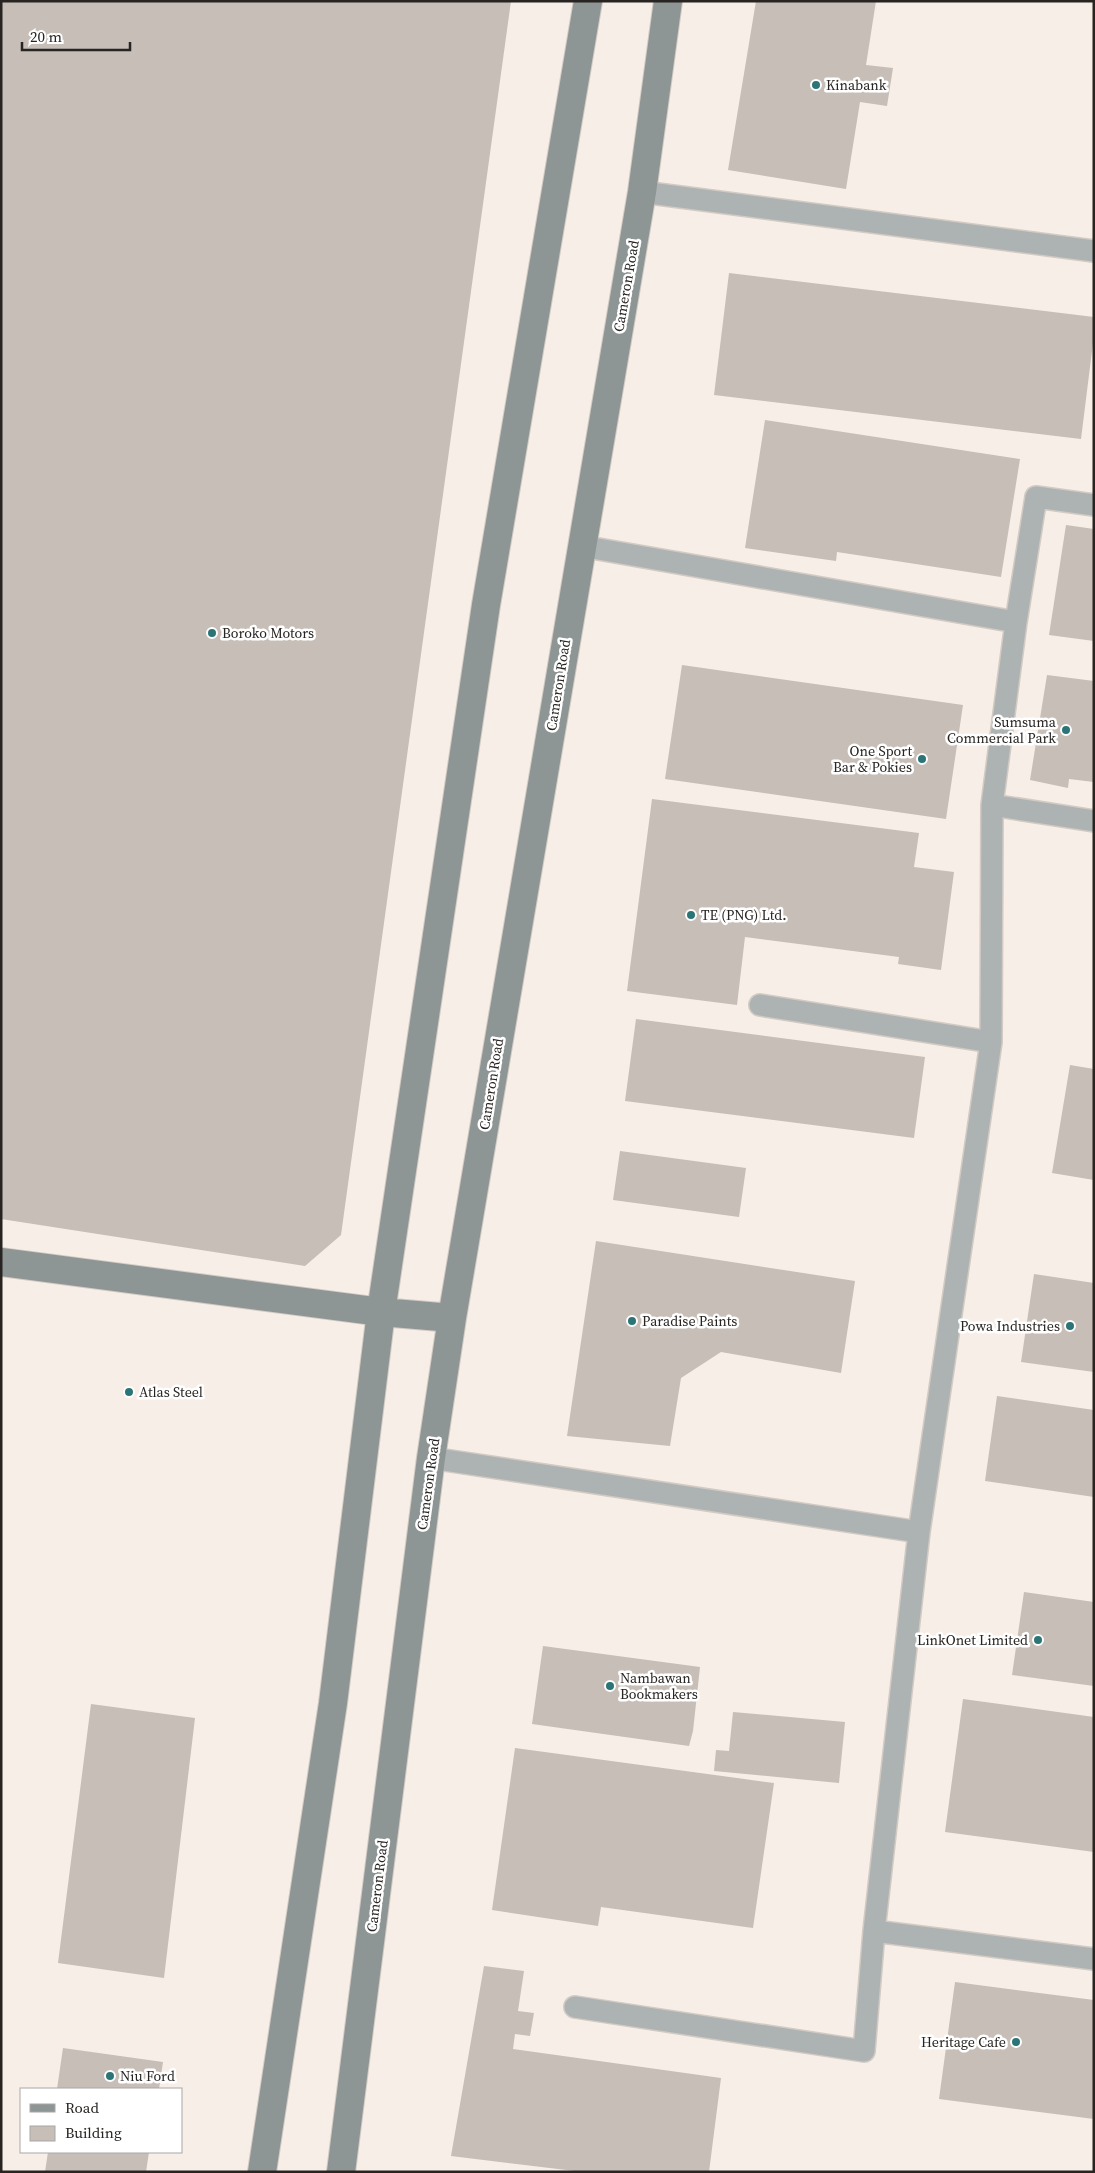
<svg xmlns="http://www.w3.org/2000/svg" width="1095" height="2173" viewBox="0 0 1095 2173" font-family="'Source Serif 4',serif">
<rect width="100%" height="100%" fill="#f7eee7"/>
<path fill="#c6beb7" d="M 1,1 L 511,1 L 341,1235 L 305,1266 L 1,1219 Z
M 756,1 L 876,1 L 866,65 L 893,68 L 887,106 L 860,102 L 846,189 L 728,170 Z
M 729,273 L 1094,317 L 1094,335 L 1081,439 L 714,395 Z
M 765,420 L 1020,459 L 1001,577 L 837,552 L 836,561 L 745,548 Z
M 1066,525 L 1094,529 L 1094,641 L 1049,635 Z
M 682,665 L 963,705 L 946,819 L 665,779 Z
M 1047,675 L 1094,681 L 1094,782 L 1069,779 L 1068,788 L 1030,780 Z
M 652,799 L 919,833 L 914,867 L 954,872 L 941,970 L 898,964 L 899,957 L 745,937 L 737,1005 L 627,991 Z
M 636,1019 L 925,1057 L 914,1138 L 625,1101 Z
M 1070,1065 L 1094,1069 L 1094,1180 L 1052,1173 Z
M 620,1151 L 746,1168 L 739,1217 L 613,1200 Z
M 596,1241 L 855,1281 L 841,1373 L 721,1352 L 681,1378 L 670,1446 L 567,1436 Z
M 1034,1274 L 1094,1283 L 1094,1372 L 1021,1362 Z
M 997,1396 L 1094,1410 L 1094,1497 L 985,1481 Z
M 1024,1592 L 1094,1602 L 1094,1686 L 1012,1675 Z
M 543,1646 L 700,1667 L 693,1731 L 689,1746 L 532,1724 Z
M 963,1699 L 1094,1717 L 1094,1852 L 945,1832 Z
M 91,1704 L 195,1718 L 164,1978 L 58,1963 Z
M 733,1712 L 845,1722 L 839,1783 L 714,1771 L 716,1750 L 729,1751 Z
M 515,1748 L 774,1783 L 753,1928 L 601,1907 L 598,1926 L 492,1910 Z
M 484,1966 L 524,1971 L 518,2011 L 534,2013 L 530,2036 L 515,2034 L 513,2049 L 721,2078 L 709,2172 L 583,2172 L 451,2156 Z
M 955,1982 L 1094,2000 L 1094,2119 L 939,2099 Z
M 63,2048 L 163,2062 L 159,2089 L 57,2089 Z
M 48,2152 L 149,2152 L 146,2172 L 45,2172 Z"/>
<g fill="none" stroke-linecap="round" stroke-linejoin="round">
<defs>
<path id="lane" d="M 642,192 L 1094,251
M 581,546 L 1016,622
M 992,805 L 1094,821
M 760,1005 L 991,1042
M 431,1458 L 919,1532
M 874,1931 L 1094,1959
M 575,2007 L 864,2051 L 874,1931 L 919,1532 L 991,1042 L 992,805 L 1016,622 L 1036,497 L 1094,505"/>
<path id="secondary" d="M 1,1262 L 381,1312 L 452,1318
M 262,2172 L 333,1703 L 381,1312 L 486,605 L 588,1
M 341,2172 L 431,1458 L 452,1318 L 642,192 L 668,1"/>
</defs>
<use href="#lane" stroke="#d2cac3" stroke-width="24"/>
<use href="#secondary" stroke="#d2cac3" stroke-width="30"/>
<use href="#lane" stroke="#adb3b3" stroke-width="21"/>
<use href="#secondary" stroke="#8d9595" stroke-width="28"/>
</g>
<g fill="#2b7576" stroke="#fff" stroke-width="2">
<circle cx="816" cy="85" r="5"/>
<circle cx="212" cy="633" r="5"/>
<circle cx="1066" cy="730" r="5"/>
<circle cx="922" cy="759" r="5"/>
<circle cx="691" cy="915" r="5"/>
<circle cx="632" cy="1321" r="5"/>
<circle cx="1070" cy="1326" r="5"/>
<circle cx="129" cy="1392" r="5"/>
<circle cx="1038" cy="1640" r="5"/>
<circle cx="610" cy="1686" r="5"/>
<circle cx="1016" cy="2042" r="5"/>
<circle cx="110" cy="2076" r="5"/>
</g>
<g text-anchor="middle" dominant-baseline="central" stroke-width="5" stroke-linejoin="round" paint-order="stroke">
<g font-size="14" fill="#272421" stroke="#fff" text-anchor="start">
<text x="826" y="85">Kinabank</text>
<text x="222" y="633">Boroko Motors</text>
<text x="1056" y="722" text-anchor="end">Sumsuma<tspan x="1056" dy="16">Commercial Park</tspan></text>
<text x="912" y="751" text-anchor="end">One Sport<tspan x="912" dy="16">Bar &amp; Pokies</tspan></text>
<text x="701" y="915">TE (PNG) Ltd.</text>
<text x="642" y="1321">Paradise Paints</text>
<text x="1060" y="1326" text-anchor="end">Powa Industries</text>
<text x="139" y="1392">Atlas Steel</text>
<text x="1028" y="1640" text-anchor="end">LinkOnet Limited</text>
<text x="620" y="1678">Nambawan<tspan x="620" dy="16">Bookmakers</tspan></text>
<text x="1006" y="2042" text-anchor="end">Heritage Cafe</text>
<text x="120" y="2076">Niu Ford</text>
</g>
<g font-size="14" fill="#272421" stroke="#fff">
<text transform="translate(626 286) rotate(-80)">Cameron Road</text>
<text transform="translate(558 685) rotate(-81)">Cameron Road</text>
<text transform="translate(491 1084) rotate(-81)">Cameron Road</text>
<text transform="translate(428 1484) rotate(-82)">Cameron Road</text>
<text transform="translate(377 1886) rotate(-83)">Cameron Road</text>
</g>
</g>
<rect width="1095" height="2173" fill="none" stroke="#272421" stroke-width="5"/>
<rect x="20" y="2088" width="162" height="65" fill="#ffffff" stroke="#a9a7a6"/>
<rect x="30" y="2104" width="25" height="8" fill="#8d9595" stroke="#a9a7a6"/>
<text x="65" y="2113" font-size="15" fill="#272421">Road</text>
<rect x="30" y="2126" width="25" height="15" fill="#c6beb7" stroke="#a9a7a6"/>
<text x="65" y="2138" font-size="15" fill="#272421">Building</text>
<path d="M22 42v8h108v-8" fill="none" stroke="#272421" stroke-width="2.5"/>
<text x="30" y="42" font-size="15" fill="#272421" stroke="#ffffff" stroke-width="4" paint-order="stroke">20 m</text>
</svg>
